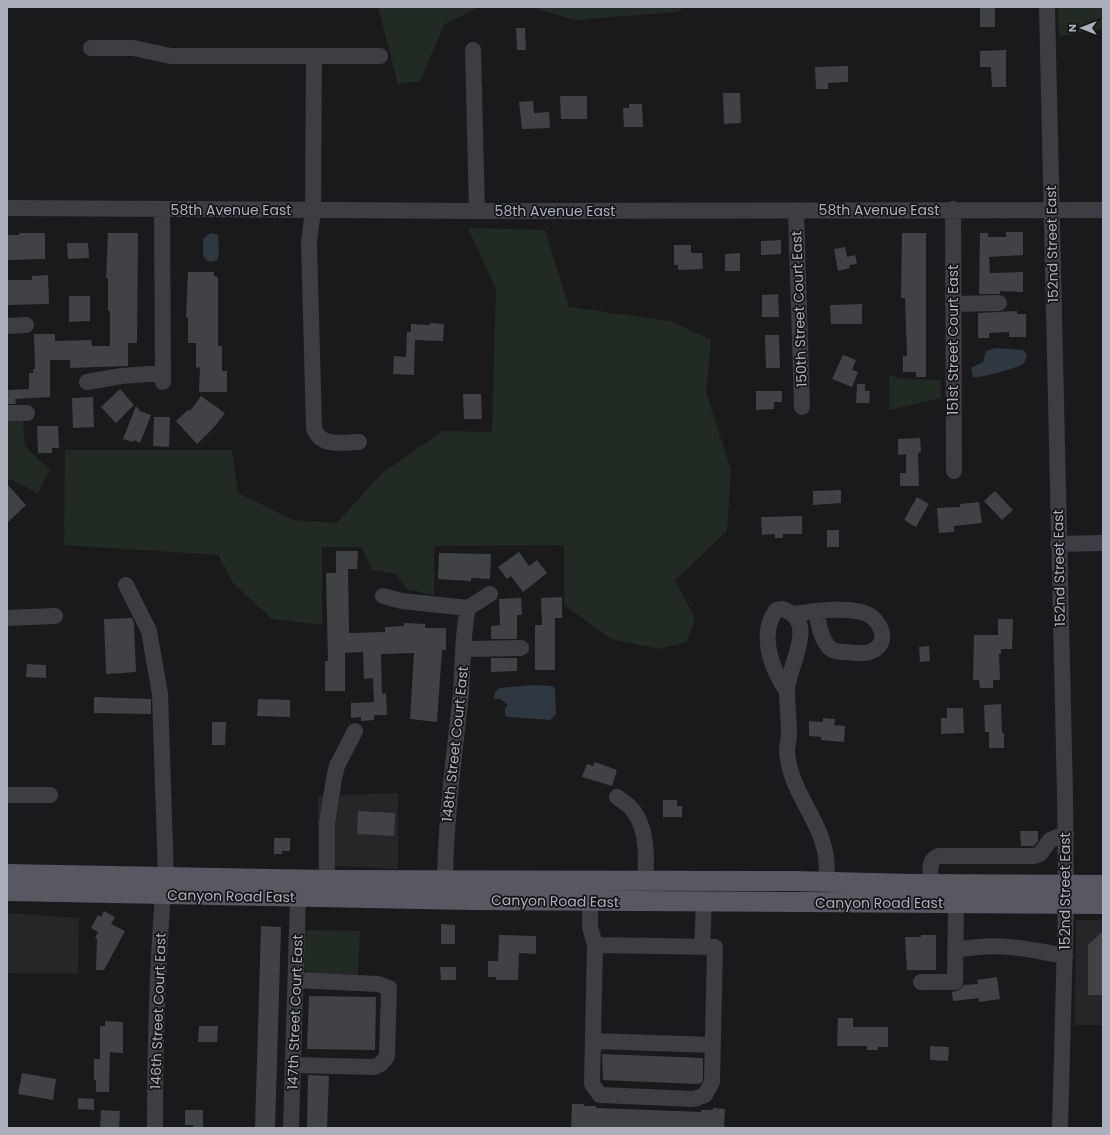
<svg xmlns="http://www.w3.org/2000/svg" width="1110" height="1135" viewBox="0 0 1110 1135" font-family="Poppins,sans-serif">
<rect width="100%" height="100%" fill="#1a1a1c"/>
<!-- built -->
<path fill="#262629" d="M398,793V869L318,865V796Z
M7,913L79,918L78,974L7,973Z
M1076,920H1103V1025H1075Z"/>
<!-- green -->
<path fill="#212b23" d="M378,7H478L444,25L420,81L398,84Z
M530,7H685L677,12L574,20Z
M1058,7H1103V29L1059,36Z
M468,228L545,230L569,307L670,321L711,340L706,392L731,470L727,531L675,580L695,618L687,642L659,649L611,639L564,605V545L434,546V595L407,589L396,574L372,570L361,547H322V625L272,619L233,583L218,555L64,545L65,450H232L238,493L293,520L337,523L381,474L443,431L492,432L496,289Z
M889,375L901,379L941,380V398L889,410Z
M7,421H23L25,446L50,470L38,493L7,478Z
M304,930L360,931L358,975L307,973L303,967Z"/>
<!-- water -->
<path fill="#2f3741" d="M210,233L218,235L219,255L217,260L211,262L206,260L203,255V239Z
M995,348L1024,350L1027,355C1026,358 1025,362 1023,364C1017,368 980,379 973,377L971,368L983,362L986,351Z
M531,685L552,686L555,688L556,714L550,720L507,717L505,715V708L508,705L500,699H494L495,692L500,688Z"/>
<!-- building -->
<path fill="#414246" d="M980,7H995V27H980Z
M516,28H525L526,50H517Z
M1006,50V87H992L991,67H980V51Z
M848,66V82L828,83V89H816L815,67Z
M723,93H740L741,123L724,124Z
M560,96H587V119H561Z
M533,101L534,113L549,112L550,128L522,129L519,102Z
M629,104H642L643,127H624L623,108H629Z
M1006,232H1023V255L989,257L990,273L1023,272V292L1000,291V294H979L980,233H988V237H1006Z
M19,233H45V259L7,260V235H19Z
M108,233H138L137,343H128V366L70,368V360H50V397L15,399L16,404H7V390L29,389V373H33V369H35L34,334H55V341L91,340L92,346H110V311H108V278H106Z
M902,233H926V377H916V372H903V356H907L905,298H901Z
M781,240V254L761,255V241Z
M67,243H88L89,258L68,259Z
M674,245H691V253H702L703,269L678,270V265H674Z
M845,247L847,257L855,255L857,264L849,265L850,268L838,271L834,249Z
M740,253V271H725V254Z
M188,272H214V276L218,277V346H222V371H227V392H199L200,367L196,368V343H188V318H186Z
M48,275L49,304L7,305V280H32V276Z
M778,294L779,317H762V295Z
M69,296H90V321L69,322Z
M862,304V324H831L830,305Z
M1017,311V314H1026V337H1009V332L989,333V338H978V313Z
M430,323L444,324L443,341L415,340L414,375L393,374L394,356L406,357L407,332H411V324L430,325Z
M765,335H779L780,368H766Z
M843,355L856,360L852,370L858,372L852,387L832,379Z
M857,384H865V391H870L869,403H856Z
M120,389L134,405L116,423L101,407Z
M756,391H782V402H774V409L756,410Z
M463,394H481L482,419H464Z
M201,396L225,413L215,426L197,444L176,421L188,410L190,411Z
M93,397L94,427L73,428L72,398Z
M136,406L140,411L151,415L140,443L134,440L133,442L123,439Z
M154,417H170L169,447L153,446Z
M37,426H58L59,448H52V453H38Z
M920,438L921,452L918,453L919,486H900V473H906V454L898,455V439Z
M7,484L26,505L7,523Z
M841,490V503L813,505V491Z
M995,491L1013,510L1002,520L984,501Z
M917,497L929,504L916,527L904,520Z
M979,502L982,523L954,526V532L939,533L937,508L960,507V504Z
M802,516V534H783V538H775V534L762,535L761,517Z
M827,530H839V547H827Z
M336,551H358L357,569H348L349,633L385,632V627L404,626V623L425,624V628H446V650H442L437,722L410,719L414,653L381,654L382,694L386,693L387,715H374V720L361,721V717L351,718V703L374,702L373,678L364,679L363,652L345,653V691H325V661H328L326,573H336Z
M519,552L529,566L537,560L547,573L523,592L511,576L507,579L498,567Z
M439,553L491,554L490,579L471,578V581L438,579Z
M562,597V618H555V670H535V625H542L541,598Z
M521,598L522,615H517V639H491V626L500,625L499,599Z
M132,618L134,623L136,672L106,674L104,619Z
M998,619H1013L1012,649H1001V654H999L1000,680H993V688H980L979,680H973L974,635H998Z
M929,646L930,661L920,662L919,647Z
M491,658H517V671L491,672Z
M27,664L46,665V678L26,677Z
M94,697L151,699V714L94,713Z
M258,699L290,700V717L257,716Z
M1001,704L1002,733H1004V748H989V732H985L984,705Z
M947,708H963L964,733L941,734V718H947Z
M823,718L835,719L834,725L845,726L844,742L821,740V737L809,736V721L823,722Z
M212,722H226L225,745H212Z
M595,762L617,770L612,786L582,777L587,764L593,766Z
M663,800H677V806H682V817H663Z
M358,811L395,813L394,836L357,834Z
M1020,831H1038V841L1034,846H1021Z
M274,838H290V851H282V854H274Z
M104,911L115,917L111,924L125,931L104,970H96L97,939L95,938L98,932L91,928L98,915L101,917Z
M441,924L455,925V944H441Z
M261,926L281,927L275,1128H255Z
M1103,931V995H1088V945Z
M499,935L536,936V954L519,953L518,980H496V977H488V961H498Z
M921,935H936V970H907L905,937H921Z
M440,967H456V980H441Z
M997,977L1000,999L979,1002V998L953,1001L952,992L959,990L964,985L978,984L977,980Z
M309,996L376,997L375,1050L307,1049Z
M838,1018H853V1027H888V1047H878V1050H867V1046H837Z
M105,1021L123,1022V1053L110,1052L109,1092H96V1080H94V1059H100V1026H105Z
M199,1026H218L217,1042H198Z
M930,1046L949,1047L948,1061L930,1060Z
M602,1054L703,1058V1080L701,1083L696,1084L603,1080Z
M22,1073L56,1079L53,1100L18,1094Z
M308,1075L329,1076L327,1128H307Z
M78,1098L94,1099V1110L78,1109Z
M572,1104H584V1106H596V1108L651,1110L701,1112V1110H713V1108L725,1109L724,1128H571Z
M101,1110L120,1111L119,1128H100Z
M185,1110H203V1128H193V1125H185Z"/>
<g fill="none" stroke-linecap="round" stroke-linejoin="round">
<!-- minor -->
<path stroke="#3d3d43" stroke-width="16" d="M1047,7L1065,795L1066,904L1060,1128
M91,48H133L171,56H380
M473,50L477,211
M314,56L313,210L309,242L314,428C320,448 343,442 359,442
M7,208L477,211L1103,210
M162,209L163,382
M953,209L954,471
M796,211L802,407
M953,304L999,303
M7,326L26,325
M87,382L121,376L163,373
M7,413H27
M1058,544L1103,543
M126,585L149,631L160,694L166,877
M383,596L402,601L468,608
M468,608L490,594
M794,614C813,611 849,606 867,614C880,620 890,641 874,650C866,655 856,653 847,652C840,652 832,652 828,646C820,637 819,623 816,612
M7,618L55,616
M464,649L521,648
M787,691C772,671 759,635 775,612C777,608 782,609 785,610C819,622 786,670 787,692C787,706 789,720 789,735C789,740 787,745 787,750C788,789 821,819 826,857C827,865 827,874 827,882
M7,795H50
M617,797C621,800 626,803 629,806C647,823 647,858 645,880
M327,880V823L334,779L337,766L355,731
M445,880C446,818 454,756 461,694C463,665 462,636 468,608
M931,884C931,874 927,861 938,856H1033L1040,854L1050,840L1066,834
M590,902V927L595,945L715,947L712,1082L705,1095L694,1099L600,1095L592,1084L595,945
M702,947L704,903
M956,950C998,942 1023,948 1065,956
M921,982H955L956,904
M593,1041L713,1045
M293,1065L374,1067L381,1064L387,1056L389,988L378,984L296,980
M155,1128C155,1050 157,972 163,894
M291,1128L298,897"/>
<!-- major -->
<path stroke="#575861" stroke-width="20" d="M7,874L327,880L794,881L911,884L1103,885
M7,891L470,900L1103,904"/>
</g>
<g text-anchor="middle" stroke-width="3.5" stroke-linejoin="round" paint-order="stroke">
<!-- street labels -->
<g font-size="14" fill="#acb0bc" stroke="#151517">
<text x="231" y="215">58th Avenue East</text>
<text x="879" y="215">58th Avenue East</text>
<text x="555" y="216">58th Avenue East</text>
<text transform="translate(1052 244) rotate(-91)" y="5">152nd Street East</text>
<text transform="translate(799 309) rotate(-92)" y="5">150th Street Court East</text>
<text transform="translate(953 340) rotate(-90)" y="5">151st Street Court East</text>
<text transform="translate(1059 568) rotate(-91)" y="5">152nd Street East</text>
<text transform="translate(455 744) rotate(-84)" y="5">148th Street Court East</text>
<text transform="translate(1065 891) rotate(-90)" y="5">152nd Street East</text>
<text transform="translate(231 896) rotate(1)" y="5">Canyon Road East</text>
<text transform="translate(555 901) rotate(1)" y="5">Canyon Road East</text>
<text x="879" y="908">Canyon Road East</text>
<text transform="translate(158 1011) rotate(-88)" y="5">146th Street Court East</text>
<text transform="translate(295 1012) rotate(-88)" y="5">147th Street Court East</text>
</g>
</g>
<!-- border -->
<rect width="1110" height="1135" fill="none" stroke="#acb0bc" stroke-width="16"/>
<!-- north arrow -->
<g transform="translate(1082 28) rotate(270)" stroke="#151517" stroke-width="3" paint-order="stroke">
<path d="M0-3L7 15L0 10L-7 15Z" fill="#acb0bc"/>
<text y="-6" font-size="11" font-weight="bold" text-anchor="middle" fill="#acb0bc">N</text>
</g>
</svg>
